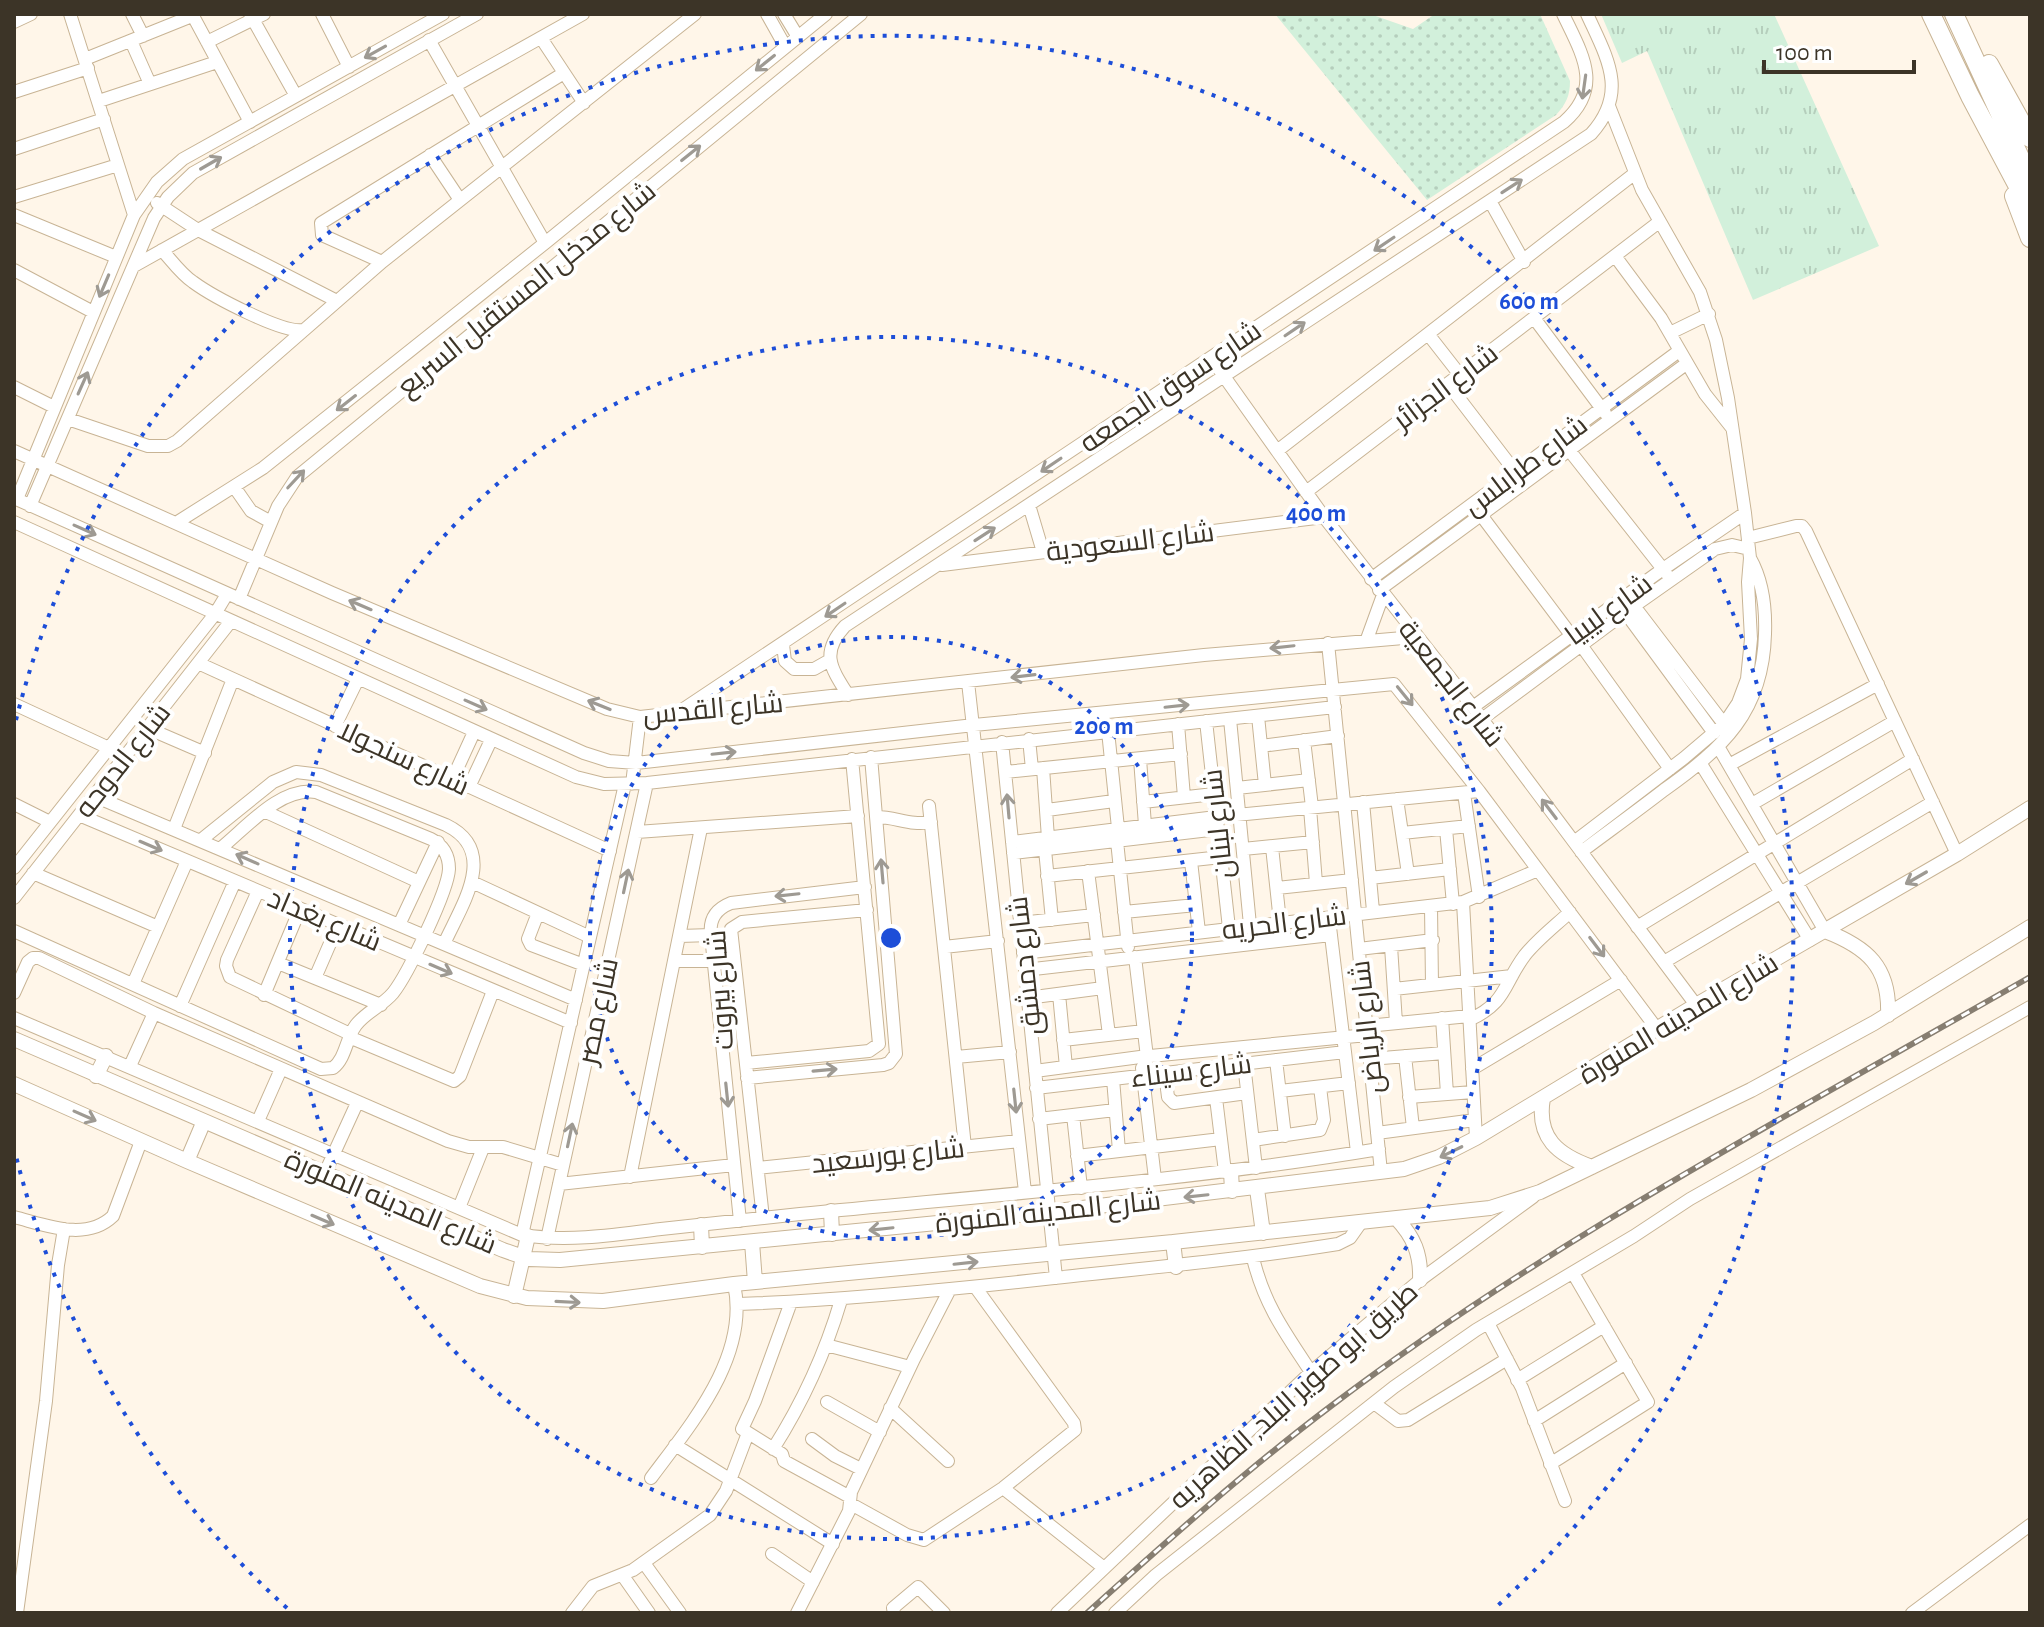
<svg xmlns="http://www.w3.org/2000/svg" width="2044" height="1627" viewBox="0 0 2044 1627" font-family="'Alegreya Sans',Cairo,sans-serif">
<defs>
<pattern id="grass-dots" width="8" height="8" patternUnits="userSpaceOnUse" patternTransform="scale(2)"><rect width="8" height="8" fill="#d2f0db"/><path d="M2 2h.1M6 6h.1" fill="none" stroke="#b5cebc" stroke-width="1.8" stroke-linecap="round"/></pattern>
<pattern id="park-tufts" width="24" height="20" patternUnits="userSpaceOnUse" patternTransform="scale(2)"><rect width="24" height="20" fill="#d2f0db"/><path d="M3 7l-1-3M5 7V3M7 7l1-3M15 17l-1-3M17 17v-4M19 17l1-3" fill="none" stroke="#b5cebc"/></pattern>
</defs>
<rect width="100%" height="100%" fill="#fff6e9"/>
<!-- grass -->
<path fill="url(#grass-dots)" d="M1275,14H1370L1413,29L1435,14H1540L1570,81C1570,96 1566,104 1556,115L1427,200Z"/>
<!-- park -->
<path fill="url(#park-tufts)" d="M1601,14H1774L1879,246L1753,300L1647,51L1622,63Z"/>
<g fill="none" stroke-linecap="round" stroke-linejoin="round">
<!-- minor casing -->
<g stroke="#c8b495" stroke-width="14">
<path id="minor" d="M70,14L134,215
M132,14L143,36
M192,14L250,122
M250,14L296,96
M322,14L349,67
M767,14L785,46
M784,14L798,37
M14,22L31,14
M541,38L584,103
M429,40L545,243
M131,41L150,84
M207,42L264,14
M85,59L192,16
M14,92L88,68
M99,101L217,62
M14,149L104,119
M430,155L460,200
M14,197L118,165
M1490,201L1524,262
M157,203L198,230L337,301
M14,215L116,257
M162,250C172,261 181,274 193,282C212,296 283,334 304,330
M1615,256L1661,318L1705,394L1732,428
M382,262L322,235L321,223L564,73
M134,266L583,14
M14,270L93,312
M1534,318L1605,413
M1670,333L1709,314
M1428,334L1460,375
M1211,358L1324,517L1473,707L1696,1005
M1448,384L1520,478
M14,387L54,407
M68,419L148,446H168L177,441L382,262L695,14
M1569,450L1666,573
M14,451L332,593L607,709L640,717L1204,655L1415,637
M1277,451L1634,174
M235,488L251,511L271,522
M1306,492L1659,222
M14,498L584,753L609,761L636,763L974,725L1394,684L1479,791L1657,1029
M17,499L134,215L157,182L183,159L443,14
M1029,505L1043,552
M30,506L154,218L168,197L193,173L477,14
M1481,515L1571,635
M14,522L576,777L604,784L647,783L1335,707
M176,523L263,468L545,243L826,14
M1748,538L1796,526H1802L1806,531L1957,854
M942,565L1324,517
M1371,579L1679,351
M1379,590L1686,364
M239,599L278,506L297,477L861,14
M1634,606L1724,724
M1625,612L1714,733
M1367,639L1383,595
M1328,643L1381,1172
M783,645L785,661L794,669H814L830,660
M1581,645L1670,769
M198,663L610,851
M968,682L1025,1192
M848,695C831,668 820,653 845,626L1591,134C1629,92 1607,58 1587,14
M14,704L109,748
M1473,707L1663,569L1745,513
M679,712L1564,122C1604,87 1582,54 1563,14
M1258,716L1265,785
M1230,719L1250,925
M1482,719L1634,606L1715,549L1732,545L1749,549
M1206,721L1229,928
M1178,724L1184,797
M335,726L358,679
M147,728L205,753
M1108,731L1118,828
M1029,739L1032,769
M1304,740L1312,807
M1002,742L1056,1278
M1261,746L1338,736
M1719,748L1825,931
M1140,759L1145,825
M1701,764L1810,940
M1729,765L1878,684
M1043,768L1048,838
M1005,772L1181,754
M452,780L474,732
M632,784L640,717
M469,787L491,740
M1237,788L1309,780
M1464,793L1479,897
M94,796L576,1000
M1397,799L1408,874
M1143,802L1214,794
M1363,802L1373,911
M14,804L50,822
M1752,804L1895,721
M929,806L965,1147
M1310,808L1316,883
M1047,810L1114,801
M266,812L419,882
M79,815L571,1023
M877,817C896,817 911,826 931,822
M174,829L233,679
M1446,829L1453,904
M637,832L858,816
M1402,833L1469,826
M201,840L273,782L296,772L321,775L446,825C500,851 461,906 444,944
M1117,841L1128,947
M1012,842L1216,817L1479,791
M1574,842L1684,758L1724,724L1738,703L1747,679L1751,639L1748,582L1750,558L1745,513L1728,398L1716,340L1700,292L1642,190L1609,106
M1272,847L1280,922
M1243,849L1313,842
M1045,850L1052,920
M1581,852C1609,831 1637,811 1664,790C1723,748 1763,712 1765,634C1766,607 1763,581 1750,558
M1013,853L1218,829
M1191,861L1199,932
M14,868L215,614L227,594
M1088,871L1109,1035
M33,873L158,927
M1047,876L1221,857
M1370,878L1450,869
M472,882L590,937
M1277,888L1352,880
M258,891L227,960L226,966L230,977L350,1034
M14,898L231,621
M1463,902L1476,1138
M1431,907L1432,985
M1124,912L1196,905
M538,913L528,939L531,945L584,965
M1020,923L1094,915
M399,925L438,842
M1330,927L1357,1152
M1637,927L1913,759
M14,931L321,1069L333,1068C346,1058 346,1038 356,1025C366,1012 382,1006 393,993C408,974 448,891 449,869C449,855 443,845 431,839L316,792C280,787 247,827 221,848
M680,936L711,935
M1391,946L1396,1023
M944,947L998,941
M1359,949L1433,940
M1023,953L1463,902L1538,870
M1135,957L1147,1057
M674,961H713
M1664,962L1933,802
M278,963L381,1005
M1025,970L1331,935
M315,978L338,925
M133,984L187,861
M1394,989L1512,976
M14,993L28,962L33,958H39L154,1013L448,1141L469,1147H503L563,1165
M1059,994L1066,1067
M264,995L300,909
M1027,998L1103,988
M180,1006L235,881
M14,1018L522,1235C569,1242 614,1235 661,1229C707,1224 753,1219 800,1214C993,1195 1187,1181 1379,1149
M1442,1018L1447,1094
M1469,1020C1507,1003 1503,984 1525,955C1538,939 1555,926 1570,912
M1367,1026L1469,1016
M349,1037L454,1081L460,1076L493,991
M1063,1040L1144,1031
M1405,1056L1413,1128
M956,1057L1010,1052
M1370,1059L1444,1053
M1276,1060L1285,1136
M746,1063L869,1051L879,1044L852,759
M1244,1064L1256,1168
M130,1066L154,1013
M1142,1068L1155,1179
M1472,1069L1621,980
M1035,1071L1140,1057L1367,1035
M1165,1073L1168,1097L1174,1103L1247,1093
M747,1078L883,1065L889,1063L896,1054L871,757
M1113,1079L1119,1151
M1036,1088L1345,1052
M1280,1091L1349,1083
M1409,1097L1473,1092
M1216,1098L1225,1172
M1073,1115L1081,1188
M1039,1119L1115,1110
M258,1121L281,1069
M1377,1133L1475,1120
M1253,1140L1320,1130L1324,1120L1320,1087
M1077,1156L1221,1139
M758,1168L1019,1141
M325,1173L357,1103
M630,1177L701,828
M559,1184L734,1165
M459,1208L483,1148
M14,1217C46,1225 86,1242 113,1216L141,1141
M763,1218L731,929L742,922L867,910
M740,1221L711,935C709,919 716,909 731,903L865,887
M522,1235L625,784
M547,1239L647,783
M1253,1258C1264,1304 1285,1333 1311,1372
M791,1302L755,1401L742,1429L782,1454L784,1461L850,1497
M738,1304C846,1300 947,1290 1054,1278C1149,1268 1244,1259 1338,1244L1350,1238L1362,1221
M1488,1323L1522,1388L1565,1501
M826,1345L910,1367
M1517,1380L1604,1326
M827,1402L880,1432
M1374,1403L1398,1421L1408,1420L1507,1359
M890,1408L948,1461
M1534,1421L1626,1363
M812,1439L835,1456L861,1469
M675,1445L833,1544
M773,1449C803,1402 825,1354 841,1300
M1550,1464L1648,1402L1573,1273
M651,1478C691,1424 750,1356 734,1284
M1003,1488L1104,1568
M851,1504L907,1535L924,1540L1003,1488L1075,1430L1074,1423L976,1288
M772,1554L813,1582
M644,1563L680,1613
M623,1576L649,1613
M17,1613L46,1401L58,1265L64,1229
M572,1613L593,1586L633,1570L710,1515L726,1491L748,1433
M797,1613L849,1511L851,1492L914,1359L949,1291
M894,1613L893,1608L918,1587L944,1613
M1057,1613L1311,1372L1420,1280L1533,1197
M1115,1613L1156,1575L1394,1387L1476,1330L1634,1236L1690,1199L2030,1007
M1912,1613L2030,1525"/>
</g>
<!-- major casing -->
<g stroke="#c8b495" stroke-width="16">
<path id="major" d="M1825,931C1867,947 1890,967 1888,1015
M14,1039L503,1250L529,1259L560,1260L1049,1212L1404,1169L1439,1157L1476,1138L1696,1005L1957,854L2030,808
M96,1076L106,1056
M14,1084L187,1161L480,1286L527,1298L603,1301L734,1284L1173,1242L1490,1208L1540,1192L1751,1090L1874,1023L2030,927
M1543,1098C1536,1138 1558,1155 1592,1167
M187,1161L204,1121
M1231,1171L1232,1191
M1257,1189L1263,1233
M831,1211L832,1234
M1396,1218C1414,1237 1421,1254 1420,1280
M701,1225L702,1247
M752,1242L755,1282
M1173,1242L1176,1267
M514,1296L528,1236"/>
</g>
<!-- highway casing -->
<g stroke="#c8b495" stroke-width="20">
<path id="highway" d="M1931,14L1970,96L2030,209
M1954,14L2030,179
M1989,64L2030,138
M2014,196L2030,238"/>
</g>
<!-- minor -->
<use href="#minor" stroke="#fff" stroke-width="12"/>
<!-- major -->
<use href="#major" stroke="#fff" stroke-width="14"/>
<!-- highway -->
<use href="#highway" stroke="#fff" stroke-width="18"/>
<!-- rail casing -->
<g stroke="#877e71" stroke-width="6">
<path id="rail" d="M1087,1613C1166,1542 1246,1470 1331,1406C1549,1241 1793,1113 2030,977"/>
</g>
<!-- rail -->
<use href="#rail" stroke="#fff" stroke-width="3" stroke-dasharray="9" stroke-linecap="butt"/>
</g>
<!-- one-way arrows -->
<defs><path id="oneway-shaft" d="M-6 0H5M1.5-3L5.5 0L1.5 3" fill="none" stroke-width="1.6" stroke-linecap="round" stroke-linejoin="round" transform="scale(2)"/></defs>
<g stroke="#9e9a93">
<use href="#oneway-shaft" transform="translate(375 52) rotate(151)"/>
<use href="#oneway-shaft" transform="translate(765 63) rotate(141)"/>
<use href="#oneway-shaft" transform="translate(1584 87) rotate(98)"/>
<use href="#oneway-shaft" transform="translate(691 153) rotate(-39)"/>
<use href="#oneway-shaft" transform="translate(211 163) rotate(-30)"/>
<use href="#oneway-shaft" transform="translate(1512 186) rotate(-33)"/>
<use href="#oneway-shaft" transform="translate(1384 244) rotate(146)"/>
<use href="#oneway-shaft" transform="translate(104 286) rotate(113)"/>
<use href="#oneway-shaft" transform="translate(1295 329) rotate(-34)"/>
<use href="#oneway-shaft" transform="translate(83 383) rotate(-66)"/>
<use href="#oneway-shaft" transform="translate(346 403) rotate(142)"/>
<use href="#oneway-shaft" transform="translate(1051 465) rotate(146)"/>
<use href="#oneway-shaft" transform="translate(296 479) rotate(-47)"/>
<use href="#oneway-shaft" transform="translate(85 530) rotate(24)"/>
<use href="#oneway-shaft" transform="translate(985 534) rotate(-33)"/>
<use href="#oneway-shaft" transform="translate(360 605) rotate(-157)"/>
<use href="#oneway-shaft" transform="translate(835 610) rotate(146)"/>
<use href="#oneway-shaft" transform="translate(1282 647) rotate(174)"/>
<use href="#oneway-shaft" transform="translate(1023 676) rotate(173)"/>
<use href="#oneway-shaft" transform="translate(1405 696) rotate(51)"/>
<use href="#oneway-shaft" transform="translate(476 705) rotate(24)"/>
<use href="#oneway-shaft" transform="translate(599 705) rotate(-158)"/>
<use href="#oneway-shaft" transform="translate(1177 706) rotate(-6)"/>
<use href="#oneway-shaft" transform="translate(724 753) rotate(-6)"/>
<use href="#oneway-shaft" transform="translate(1008 806) rotate(-95)"/>
<use href="#oneway-shaft" transform="translate(1549 809) rotate(-127)"/>
<use href="#oneway-shaft" transform="translate(151 846) rotate(23)"/>
<use href="#oneway-shaft" transform="translate(247 859) rotate(-156)"/>
<use href="#oneway-shaft" transform="translate(882 871) rotate(-95)"/>
<use href="#oneway-shaft" transform="translate(1916 878) rotate(150)"/>
<use href="#oneway-shaft" transform="translate(626 881) rotate(-78)"/>
<use href="#oneway-shaft" transform="translate(787 895) rotate(174)"/>
<use href="#oneway-shaft" transform="translate(1597 947) rotate(53)"/>
<use href="#oneway-shaft" transform="translate(441 969) rotate(23)"/>
<use href="#oneway-shaft" transform="translate(825 1070) rotate(-5)"/>
<use href="#oneway-shaft" transform="translate(727 1095) rotate(84)"/>
<use href="#oneway-shaft" transform="translate(1015 1101) rotate(84)"/>
<use href="#oneway-shaft" transform="translate(85 1116) rotate(24)"/>
<use href="#oneway-shaft" transform="translate(570 1135) rotate(-78)"/>
<use href="#oneway-shaft" transform="translate(1451 1152) rotate(154)"/>
<use href="#oneway-shaft" transform="translate(1196 1196) rotate(174)"/>
<use href="#oneway-shaft" transform="translate(323 1220) rotate(23)"/>
<use href="#oneway-shaft" transform="translate(881 1229) rotate(174)"/>
<use href="#oneway-shaft" transform="translate(966 1263) rotate(-6)"/>
<use href="#oneway-shaft" transform="translate(568 1302) rotate(3)"/>
</g>
<!-- distance rings -->
<g fill="none" stroke="#1d4ed8" stroke-width="4" stroke-dasharray="4 8">
<circle cx="891" cy="938" r="301"/>
<circle cx="891" cy="938" r="601"/>
<path d="M287 1608A902 902 0 0 1 16 1156M16 720A902 902 0 1 1 1495 1608"/>
</g>
<g text-anchor="middle" stroke-width="8" stroke-linejoin="round" paint-order="stroke">
<!-- street labels -->
<g font-size="28" fill="#3c3427" stroke="#fff">
<text transform="translate(526 288) rotate(-39)" y="10">شارع مدخل المستقبل السريع</text>
<text transform="translate(1170 386) rotate(-34)" y="10">شارع سوق الجمعه</text>
<text transform="translate(1445 386) rotate(-37)" y="10">شارع الجزائر</text>
<text transform="translate(1525 465) rotate(-37)" y="10">شارع طرابلس</text>
<text transform="translate(1130 541) rotate(-7)" y="10">شارع السعودية</text>
<text transform="translate(1608 609) rotate(-36)" y="10">شارع ليبيا</text>
<text transform="translate(1452 683) rotate(52)" y="10">شارع الجمعية</text>
<text transform="translate(713 708) rotate(-5)" y="10">شارع القدس</text>
<text transform="translate(404 757) rotate(25)" y="10">شارع سنجولا</text>
<text transform="translate(122 760) rotate(-52)" y="10">شارع الدوحه</text>
<text transform="translate(1217 824) rotate(-96)" y="10">شارع لبنان</text>
<text transform="translate(325 919) rotate(23)" y="10">شارع بغداد</text>
<text transform="translate(1284 922) rotate(-7)" y="10">شارع الحريه</text>
<text transform="translate(1024 966) rotate(-96)" y="10">شارع دمشق</text>
<text transform="translate(719 990) rotate(-94)" y="10">شارع بيروت</text>
<text transform="translate(597 1011) rotate(-78)" y="10">شارع مصر</text>
<text transform="translate(1678 1018) rotate(-31)" y="10">شارع المدينه المنورة</text>
<text transform="translate(1366 1027) rotate(-96)" y="10">شارع الرياض</text>
<text transform="translate(1191 1070) rotate(-7)" y="10">شارع سيناء</text>
<text transform="translate(888 1155) rotate(-6)" y="10">شارع بورسعيد</text>
<text transform="translate(391 1201) rotate(23)" y="10">شارع المدينه المنورة</text>
<text transform="translate(1048 1211) rotate(-6)" y="10">شارع المدينه المنورة</text>
<text transform="translate(1293 1395) rotate(-42)" y="10">طريق ابو صوير البلد, الظاهريه</text>
</g>
</g>
<circle cx="891" cy="938" r="12" fill="#1d4ed8" stroke="#fff" stroke-width="4"/>
<g font-size="24" text-anchor="middle" font-weight="bold" fill="#1d4ed8" stroke="#fff" stroke-width="8" stroke-linejoin="round" paint-order="stroke">
<text x="1529" y="309">600 m</text>
<text x="1316" y="521">400 m</text>
<text x="1104" y="734">200 m</text>
</g>
<!-- border -->
<rect width="2044" height="1627" fill="none" stroke="#3c3427" stroke-width="32"/>
<!-- scale -->
<path d="M1764 60v12h150v-12" fill="none" stroke="#3c3427" stroke-width="4"/>
<text x="1776" y="60" font-size="24" fill="#3c3427" stroke="#ffffff" stroke-width="6" paint-order="stroke">100 m</text>
</svg>
